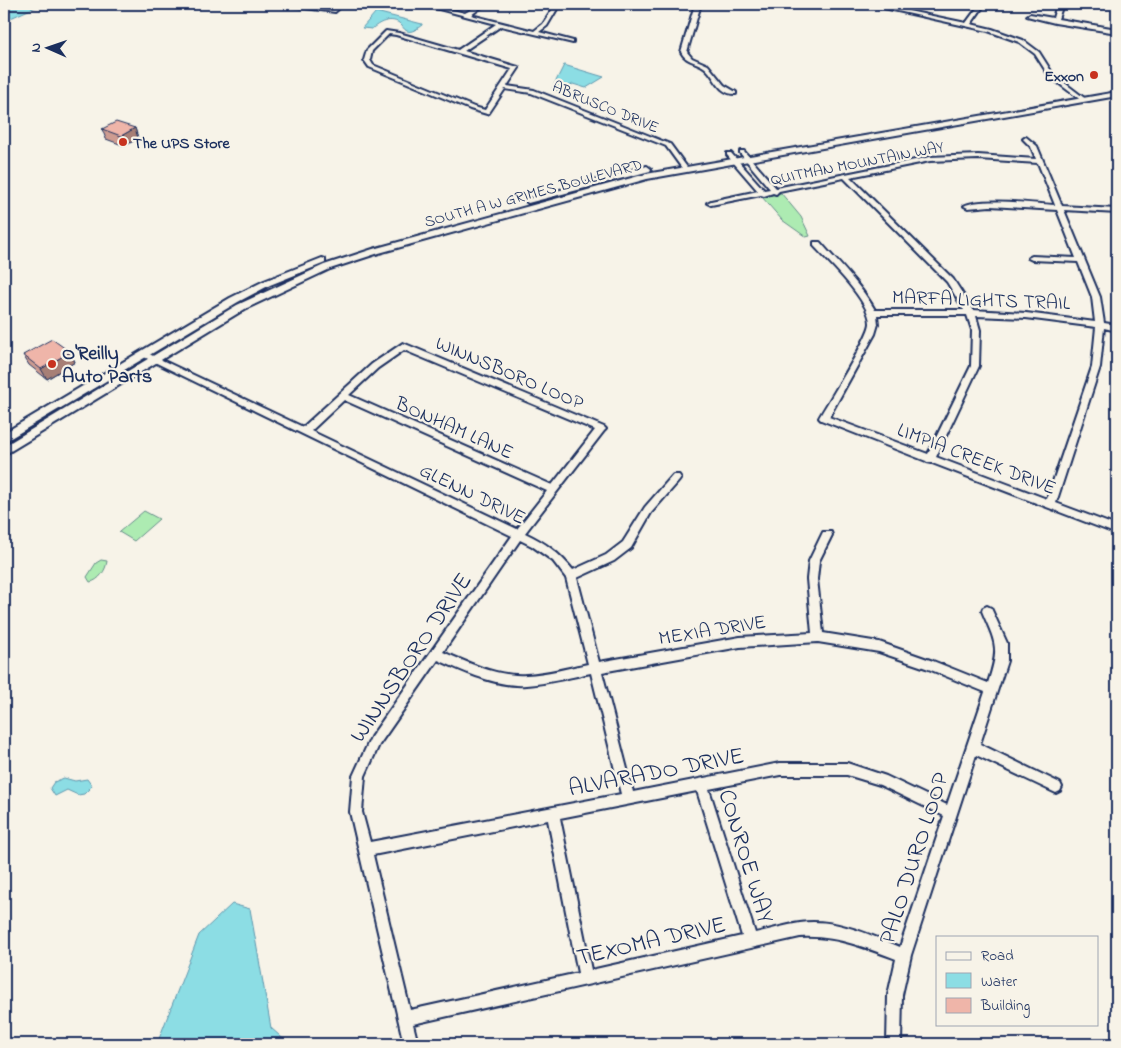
<svg xmlns="http://www.w3.org/2000/svg" width="1121" height="1048" viewBox="0 0 1121 1048" font-family="'Indie Flower',sans-serif">
<rect width="100%" height="100%" fill="#f7f3e8"/>
<filter id="ink" filterUnits="userSpaceOnUse"><feTurbulence type="fractalNoise" baseFrequency=".02" numOctaves="2"/><feDisplacementMap in="SourceGraphic" scale="10" xChannelSelector="R" yChannelSelector="G"/><feConvolveMatrix kernelMatrix="1 2 1 2 8 2 1 2 1" color-interpolation-filters="sRGB"/></filter>
<g filter="url(#ink)">
<!-- green -->
<path fill="#adebb2" stroke="#648d88" d="M781,193L801,217L810,236L806,237L782,220L762,197Z
M144,511L159,519L134,541L119,532Z
M101,560L107,561C106,570 99,581 90,582L87,577L96,563Z"/>
<!-- water -->
<path fill="#8cdde4" stroke="#5f97ae" d="M8,4H42L4,21V6Z
M376,12L422,24V25C418,28 412,33 407,31C404,30 402,25 399,23C390,17 378,23 372,29L362,28Z
M564,65L604,77L586,88L573,84L560,91L552,89Z
M64,778L75,781L87,779L92,786L84,794L78,795L67,790L55,796L50,788L54,782Z
M232,904L250,909L271,1028L289,1044H157L199,935Z"/>
<g fill="none" stroke-linecap="round" stroke-linejoin="round">
<!-- minor casing -->
<g stroke="#1b2f5e" stroke-width="4">
<path id="minor" d="M276,4H292L334,8L338,4H344L335,12Z
M420,4H428L465,13L481,4H486L471,15L534,31L543,24L556,4H560L547,26L539,32L573,41V43L501,26L464,51L518,67L519,68L507,86L534,90L670,144L689,170L684,171L666,146L531,93L505,89L489,113L487,114L470,109L369,67L364,60L367,50L386,31L399,33L458,50L496,24ZM389,34L396,35L512,69L485,110L474,107L373,65L370,60L372,51Z
M695,4H701L687,52L692,58L708,65L724,85L736,92V94C718,95 716,76 704,67C695,61 686,62 681,52Z
M866,4H875L966,23L980,4H985L971,24L992,29L1023,40L1039,52L1053,74L1087,100L1082,101L1049,76L1035,54L1019,42L988,31Z
M1057,4H1063L1058,19L1117,29V33L1055,23L1027,16L1030,14L1053,18Z
M1026,137L1037,146L1062,206L1117,209V213L1064,210L1100,297L1104,323L1117,325V331L1104,328L1100,367L1056,503L1117,526V534L932,463L927,462L926,461L821,420L819,418C828,402 870,336 870,323C870,301 829,262 814,246V242H820C839,264 861,285 875,310H964L947,282L844,178L779,191L776,194L773,193L764,196L761,195L711,205L707,203L711,201L758,191L727,155V153H731L764,190L770,189L740,153V151H744L776,188L930,157L978,155L1036,159L1031,147L1023,139ZM978,159L1038,163L1055,205C1036,204 978,197 964,206L968,208L990,206L1057,210L1076,258L1032,256L1028,258L1032,260L1078,262L1092,297L1095,322L1026,313L973,310L953,279L850,177L930,161ZM877,315H967L972,330L971,366L928,454L829,417L875,334L878,324ZM976,316L1026,318L1096,327L1092,367L1047,499L936,457L979,366L980,330Z
M403,343L604,427L606,429L604,431L525,533C546,543 559,553 573,570L606,555L623,542L645,507L673,475H679L681,478L679,481L651,513L631,548L614,561L577,578L599,662L740,637L812,633L807,579L809,561L823,532H831L832,535L819,561L817,579L823,633L879,642L933,661L988,683C1000,647 996,644 982,611L983,608L987,606L991,608L1007,643V661L980,744L1060,783L1062,787L1060,791L1056,793L976,755L911,955L902,995L901,1044H887L888,995L896,959C864,947 835,935 800,937L413,1024L418,1044H404L350,812L353,776L371,737L512,536L140,355L141,353H147L303,427L372,364ZM404,350L595,430L552,485L349,395L378,368ZM344,400L547,491L517,529L311,431ZM520,540L532,546L553,561L566,578L588,664C568,668 547,674 526,675C497,677 469,663 443,652ZM818,642L879,652L926,668L985,692L947,805L886,776L847,763H780L633,792L602,672L740,647ZM438,660C465,672 496,687 526,685C547,684 570,677 591,673L621,794L370,842L362,812L365,776L379,745ZM780,775H847L880,785L944,816L900,947C868,934 834,918 800,923C785,925 770,930 755,933L709,789ZM697,791L742,936L591,970L560,818ZM548,820L578,973L410,1010L373,855Z"/>
</g>
<!-- major casing -->
<g stroke="#1b2f5e" stroke-width="4">
<path id="major" d="M1117,92V96L647,179L379,253L330,269L245,309L4,455V446L237,305L324,265L373,249L646,174Z
M647,166L651,169L650,171L528,203L524,200Z
M322,258L325,259V263L270,285L238,302L4,442V433L230,298L264,281Z"/>
</g>
<!-- minor -->
<use href="#minor" fill="#f7f3e8" fill-rule="evenodd"/>
<!-- major -->
<use href="#major" fill="#f7f3e8" fill-rule="evenodd"/>
</g>
<!-- wall -->
<path fill="#ce9c91" stroke="#1b2f5e" d="M135,128L138,138L125,146L106,139L102,129Z
M70,352L75,362L47,379L29,365L23,355Z"/>
<!-- shaded-wall -->
<path fill="#a77f76" stroke="#1b2f5e" d="M135,128L138,138L125,146L121,136Z
M70,352L75,362L47,379L41,369Z"/>
<!-- building -->
<path fill="#efb5a9" stroke="#1b2f5e" d="M116,122L135,128L121,136L102,129Z
M52,339L70,352L41,369L23,355Z"/>
</g>
<!-- markers -->
<g fill="#c8321e" stroke="#f7f3e8" stroke-width="2">
<circle cx="1094" cy="75" r="5"/>
<circle cx="123" cy="142" r="5"/>
<circle cx="52" cy="364" r="5"/>
</g>
<g text-anchor="middle" stroke-width="4.5" stroke-linejoin="round" paint-order="stroke">
<!-- far-poi labels -->
<g font-size="16" font-weight="bold" fill="#1b2f5e" stroke="#f7f3e8" text-anchor="end">
<text x="1084" y="81">Exxon</text>
<text x="133" y="148" text-anchor="start">The UPS Store</text>
</g>
<!-- far-street labels -->
<g font-size="16" fill="#1b2f5e" stroke="#f7f3e8">
<text transform="translate(606 106) rotate(22)" y="6">ABRUSCO DRIVE</text>
<text transform="translate(857 162) rotate(-11)" y="6">QUITMAN MOUNTAIN WAY</text>
<text transform="translate(533 192) rotate(-15)" y="6">SOUTH A W GRIMES BOULEVARD</text>
</g>
<!-- street labels -->
<g font-size="20" fill="#1b2f5e" stroke="#f7f3e8">
<text transform="translate(981 299) rotate(2)" y="7">MARFA LIGHTS TRAIL</text>
<text transform="translate(510 372) rotate(23)" y="7">WINNSBORO LOOP</text>
<text transform="translate(455 427) rotate(24)" y="7">BONHAM LANE</text>
<text transform="translate(977 458) rotate(21)" y="7">LIMPIA CREEK DRIVE</text>
<text transform="translate(473 493) rotate(26)" y="7">GLENN DRIVE</text>
<text transform="translate(712 629) rotate(-9)" y="7">MEXIA DRIVE</text>
</g>
<!-- poi labels -->
<g font-size="20" font-weight="bold" fill="#1b2f5e" stroke="#f7f3e8" text-anchor="start">
<text x="62" y="359">O'Reilly<tspan x="62" dy="23">Auto Parts</tspan></text>
</g>
<!-- near-street labels -->
<g font-size="24" fill="#1b2f5e" stroke="#f7f3e8">
<text transform="translate(410 657) rotate(-56)" y="8">WINNSBORO DRIVE</text>
<text transform="translate(656 771) rotate(-11)" y="8">ALVARADO DRIVE</text>
<text transform="translate(747 856) rotate(73)" y="8">CONROE WAY</text>
<text transform="translate(913 858) rotate(-72)" y="8">PALO DURO LOOP</text>
<text transform="translate(651 940) rotate(-13)" y="8">TEXOMA DRIVE</text>
</g>
</g>
<!-- margin -->
<rect width="1121" height="1048" fill="none" stroke="#f7f3e8" stroke-width="20"/>
<rect x="10" y="10" width="1101" height="1028" fill="none" stroke="#1b2f5e" stroke-width="2" filter="url(#ink)"/>
<!-- legend -->
<rect x="936" y="936" width="162" height="90" fill="#f7f3e8" stroke="#9fa5b1"/>
<rect x="946" y="952" width="25" height="8" fill="#f7f3e8" stroke="#9fa5b1"/>
<text x="981" y="960" font-size="15" fill="#1b2f5e">Road</text>
<rect x="946" y="973" width="25" height="15" fill="#8cdde4" stroke="#9fa5b1"/>
<text x="981" y="986" font-size="15" fill="#1b2f5e">Water</text>
<rect x="946" y="998" width="25" height="15" fill="#efb5a9" stroke="#9fa5b1"/>
<text x="981" y="1010" font-size="15" fill="#1b2f5e">Building</text>
<!-- north arrow -->
<g transform="translate(48 48) rotate(272)" stroke="#f7f3e8" stroke-width="4" paint-order="stroke">
<path d="M0-4L9 19L0 12L-9 19Z" fill="#1b2f5e"/>
<text y="-8" font-size="14" font-weight="bold" text-anchor="middle" fill="#1b2f5e">N</text>
</g>
</svg>
